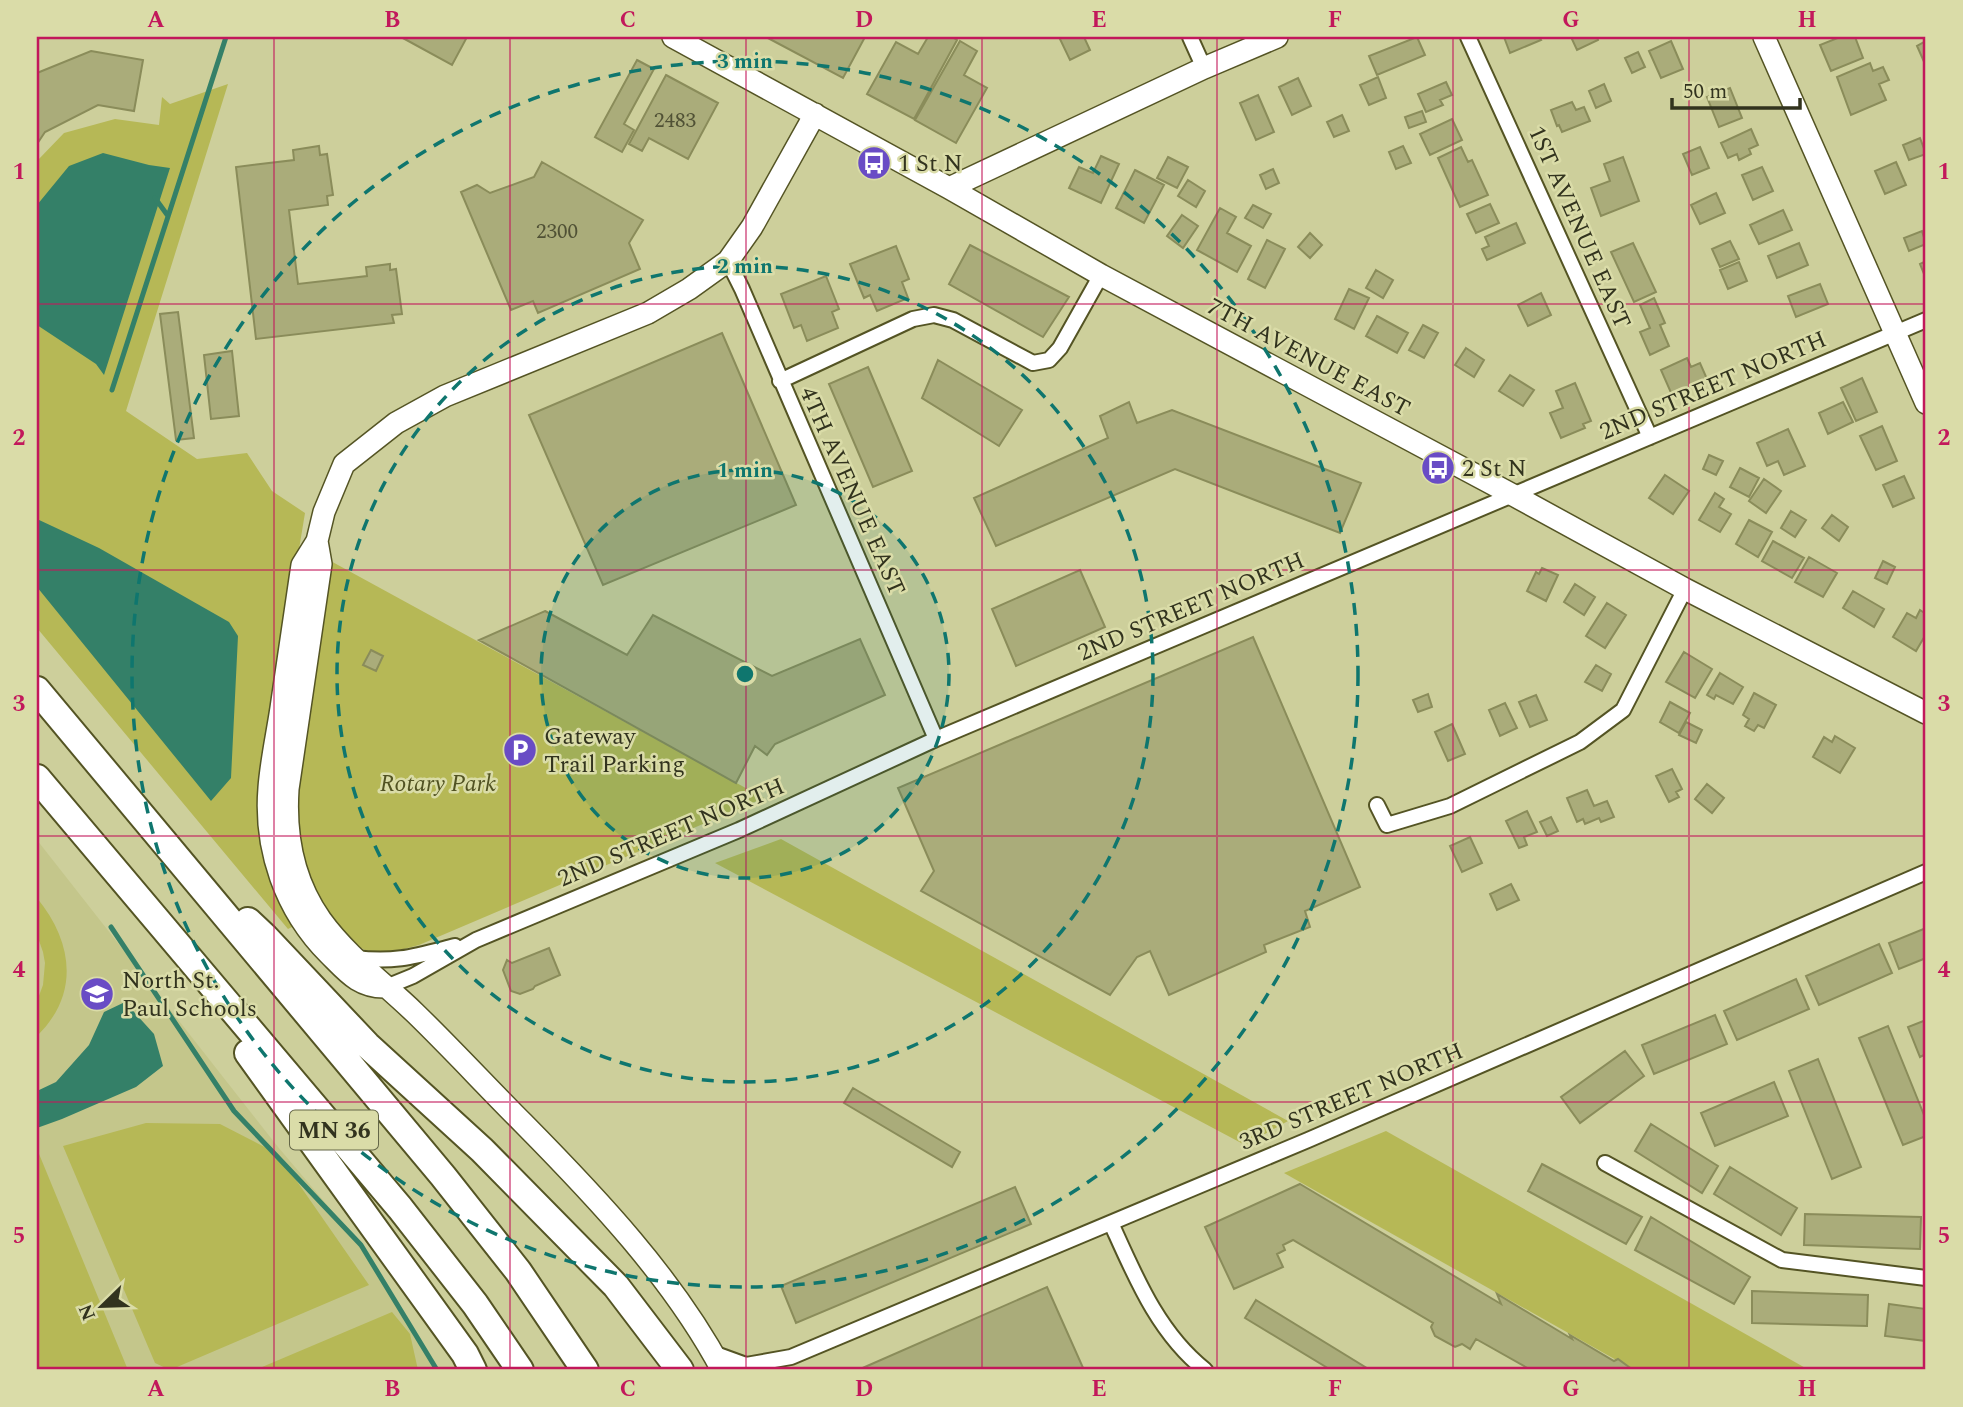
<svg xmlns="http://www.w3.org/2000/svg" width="1963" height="1407" viewBox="0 0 1963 1407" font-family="Spectral,serif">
<rect width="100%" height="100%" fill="#cdcf9b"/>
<!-- built -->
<path fill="#c4c68b" d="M37,840L278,1147L361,1245L437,1370H37Z"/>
<!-- green -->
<path fill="#b6b856" d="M228,84L126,411L197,459L247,453L272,491L305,513L282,652L296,925L288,929L37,628V161L64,133L115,119L159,125L162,97L170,104Z
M327,559L764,798L419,945L385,954L365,950L350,942L323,908L299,853L295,796Z
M781,839L1288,1121L1245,1145L715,863Z
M37,898C73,942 80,994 37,1036V1001L43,985L45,963L43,952L37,935Z
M146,1123L220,1124L278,1154L369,1285L170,1370L155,1363L63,1146Z
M1386,1131L1809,1370H1634L1284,1173Z
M37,1149L128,1370H37Z
M392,1312L410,1334L418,1370H255Z"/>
<!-- water -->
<path fill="#348068" d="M103,153L149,165L170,168L104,375L96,364L37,325V205L69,166Z
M37,519L99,548L229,622L238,636L231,778L211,801L37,587Z
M125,1002L154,1034L163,1066L136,1087L62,1119L37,1128V1091L56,1082L89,1045L104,1012Z"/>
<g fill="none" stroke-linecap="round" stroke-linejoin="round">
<!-- stream -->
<path stroke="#348068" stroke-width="5" d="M155,198L168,216
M112,390L226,37
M111,927L234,1111L361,1245L437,1370"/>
</g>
<!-- building -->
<path fill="#aaac7a" stroke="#8a8c5a" stroke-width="2" d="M401,37H467L452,65Z
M766,37H865L843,78Z
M928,37H952L957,40L914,119L867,94L896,42L918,54Z
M1059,37H1084L1090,50L1070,60Z
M1417,37L1425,55L1377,75L1369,56Z
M1504,37H1539L1541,40L1510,53Z
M1571,37H1597L1598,40L1577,50Z
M1840,37H1855L1863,58L1831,71L1820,45Z
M960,41L977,51L964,75L987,88L956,143L915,120Z
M1671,41L1683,69L1661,78L1649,51Z
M1926,41V63L1925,64L1917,46Z
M91,51L143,60L134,111L98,105L45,132L37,144V73Z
M1638,52L1645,67L1632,73L1625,58Z
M637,60L654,69L624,124L634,130L622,152L595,137Z
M1870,63L1873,71L1883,67L1889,80L1879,84L1886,100L1851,115L1837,77Z
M666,75L718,103L688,159L649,138L642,151L629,144Z
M1378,77L1386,98L1369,105L1360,85Z
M1298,78L1311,106L1292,115L1279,87Z
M1446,82L1452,95L1440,100L1443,105L1426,112L1418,94Z
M1604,84L1611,101L1596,108L1589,91Z
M1730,88L1742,118L1719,127L1707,97Z
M1258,95L1274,132L1256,140L1240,103Z
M1572,102L1576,110L1584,107L1590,121L1562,132L1559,125L1557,126L1551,110Z
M1422,111L1426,122L1409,128L1405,117Z
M1342,115L1349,131L1334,137L1327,122Z
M1452,119L1462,140L1430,155L1420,134Z
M1751,129L1758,145L1749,149L1751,154L1739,160L1737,154L1728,158L1721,143Z
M1920,138L1926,154L1909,160L1903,145Z
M319,146L320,155L327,154L333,195L327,196L328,205L289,210L298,284L367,276L366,267L390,264V270L396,269L402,314L392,315L394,323L256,339L236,167L294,160L293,150Z
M1403,146L1411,163L1396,169L1389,152Z
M1461,147L1468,162L1472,160L1488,195L1460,207L1438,158Z
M1700,147L1709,168L1692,175L1683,154Z
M1101,156L1119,164L1101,203L1069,188L1079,167L1093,173Z
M1168,157L1188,167L1177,188L1157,178Z
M1623,157L1639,201L1601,216L1591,188L1610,181L1604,164Z
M542,162L643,220L629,243L640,269L538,313L533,301L511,310L461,192L477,185L490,193L534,177Z
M1896,162L1906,185L1885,194L1875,171Z
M1762,167L1773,191L1753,200L1742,175Z
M1273,169L1279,183L1266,189L1260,175Z
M1135,170L1164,185L1144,223L1116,208Z
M1188,180L1205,191L1196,207L1178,196Z
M1716,193L1725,213L1700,224L1691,205Z
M1490,204L1499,223L1476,233L1467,214Z
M1253,205L1271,214L1263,228L1245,218Z
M1220,208L1236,217L1227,233L1251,246L1237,272L1197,250Z
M1783,210L1792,230L1759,244L1750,225Z
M1182,215L1198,226L1183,248L1167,236Z
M1516,223L1525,243L1487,260L1482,249L1489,246L1485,237Z
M1922,231L1926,244L1909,251L1904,238Z
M1310,233L1322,245L1310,258L1298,247Z
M1267,240L1285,249L1265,288L1248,279Z
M1730,241L1739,259L1720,267L1712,249Z
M1633,243L1656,292L1634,302L1611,252Z
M1799,243L1808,265L1777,278L1768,256Z
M970,245L1069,297L1043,337L949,284Z
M896,246L909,279L902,282L908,298L877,311L870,295L864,298L850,264Z
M1926,261V279L1920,264Z
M1739,262L1747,281L1728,289L1720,270Z
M1376,270L1393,280L1383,298L1366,288Z
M826,276L839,309L832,312L838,328L807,341L801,325L794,328L781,294Z
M1820,284L1828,304L1796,317L1788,296Z
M1349,289L1369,298L1354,329L1335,319Z
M1541,293L1551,315L1528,326L1518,305Z
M1654,298L1665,323L1660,325L1669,346L1650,355L1640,332L1650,328L1640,305Z
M178,312L194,438L176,440L160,314Z
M1377,316L1408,333L1397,353L1366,336Z
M1423,325L1438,333L1424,358L1409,350Z
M722,333L796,505L603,585L529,415Z
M1466,348L1484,360L1474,377L1455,365Z
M232,351L239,416L211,419L204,355Z
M1687,358L1691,367L1700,363L1707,379L1672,395L1661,370Z
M938,360L1022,410L999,446L922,398Z
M868,367L912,471L873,487L829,384Z
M1510,375L1534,390L1523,406L1499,391Z
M1862,378L1877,412L1856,421L1841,388Z
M1575,383L1591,421L1583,424L1585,428L1561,438L1550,413L1563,408L1556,391Z
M1129,402L1137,423L1172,410L1361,483L1340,533L1175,469L996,546L974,498L1108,438L1100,416Z
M1843,402L1853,422L1828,434L1819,413Z
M1882,426L1897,461L1876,470L1860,436Z
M1788,429L1805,466L1784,475L1778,461L1767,466L1757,443Z
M1709,455L1723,461L1716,475L1703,469Z
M1740,468L1759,478L1749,497L1730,487Z
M1665,475L1689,491L1673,514L1649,498Z
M1904,476L1914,498L1893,507L1883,485Z
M1764,479L1781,491L1766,513L1749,501Z
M1715,493L1724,499L1719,507L1731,514L1720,532L1699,520Z
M1791,511L1806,520L1795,537L1781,528Z
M1832,515L1848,527L1839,541L1822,528Z
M1749,520L1772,532L1758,557L1736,544Z
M1773,541L1804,558L1792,578L1762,561Z
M1809,557L1837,573L1823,597L1795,582Z
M1883,561L1895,567L1887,584L1875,578Z
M1542,568L1558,575L1546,601L1527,591L1536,572L1539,574Z
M1080,570L1105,627L1016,666L992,609Z
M1575,584L1595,597L1584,615L1564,602Z
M1853,591L1884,609L1874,627L1843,608Z
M1607,603L1626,615L1605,648L1586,636Z
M1920,610L1926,614V634L1916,651L1893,637L1907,613L1916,618Z
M545,611L627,655L653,615L772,676L860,639L885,695L775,744L767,755L755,746L736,783L479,640Z
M1253,637L1360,887L1305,911L1310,927L1264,945L1266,952L1169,995L1150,951L1137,957L1110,995L921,891L934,871L898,788Z
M371,650L383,656L376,671L363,665Z
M1684,652L1712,669L1695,698L1666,682Z
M1596,665L1611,674L1602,691L1585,682Z
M1720,673L1743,687L1733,704L1716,695L1714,699L1707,695Z
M1754,693L1776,705L1764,728L1758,725L1754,731L1745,726L1749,719L1743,715Z
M1428,694L1432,707L1418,712L1413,700Z
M1536,695L1547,720L1530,727L1519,702Z
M1670,702L1690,713L1679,733L1660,722Z
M1505,703L1517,728L1500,736L1489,710Z
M1686,722L1702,730L1696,743L1679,735Z
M1452,724L1465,754L1448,761L1435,732Z
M1835,736L1855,748L1840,773L1813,757L1824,737L1832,742Z
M1672,769L1682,789L1676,792L1679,797L1669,802L1656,776Z
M1707,784L1724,798L1712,813L1695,799Z
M1587,790L1594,806L1607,801L1614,817L1601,822L1599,818L1585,824L1583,819L1577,822L1567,798Z
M1527,811L1537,832L1524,837L1527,845L1519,848L1506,821Z
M1551,817L1558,831L1547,836L1540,822Z
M1470,837L1482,863L1462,872L1450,846Z
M1511,884L1519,900L1497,910L1490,894Z
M1926,928V958L1899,969L1889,943Z
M1879,944L1892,973L1819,1005L1806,976Z
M549,948L560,975L535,986L533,989L520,994L511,991L503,970L507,960L512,963Z
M1796,979L1809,1009L1737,1040L1724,1011Z
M1715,1015L1727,1044L1654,1074L1642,1045Z
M1926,1020V1054L1920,1057L1908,1027Z
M1888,1026L1926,1120V1136L1903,1145L1859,1038Z
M1625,1051L1644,1076L1580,1123L1561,1097Z
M1818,1059L1861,1167L1832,1179L1789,1071Z
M1774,1082L1788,1116L1715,1146L1701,1113Z
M853,1088L960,1152L952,1167L844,1103Z
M1651,1124L1718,1166L1702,1193L1635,1151Z
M1542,1164L1642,1217L1626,1244L1528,1191Z
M1730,1167L1797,1208L1781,1235L1714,1194Z
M1300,1184L1501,1304L1497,1294L1572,1339L1570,1335L1614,1361L1618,1359L1633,1370H1531L1476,1339L1470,1349L1462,1344L1455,1347L1435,1336L1431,1327L1433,1323L1293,1240L1283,1245L1285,1250L1277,1254L1283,1267L1234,1289L1205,1227Z
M1015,1187L1031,1224L796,1323L781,1286Z
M1805,1214L1921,1217L1920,1249L1804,1245Z
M1651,1217L1750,1277L1734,1304L1635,1250Z
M1047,1287L1084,1370H858Z
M1752,1291L1868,1295L1867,1326L1752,1323Z
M1256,1300L1370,1370H1331L1245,1318Z
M1889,1304L1926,1309V1341L1885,1336Z"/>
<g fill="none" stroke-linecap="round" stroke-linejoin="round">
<!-- street casing -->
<g stroke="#545424" stroke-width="18">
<path id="street" d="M1190,37L1204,68
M1468,37L1650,437
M728,261L742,289L936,739
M780,381L913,319L934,315L953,320L1033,363L1049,360L1060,348L1101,275
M1377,805L1387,825L1450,806L1580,742L1623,710L1685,589
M355,958C396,963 416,956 455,946
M386,987L413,976L476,940L739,830L936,739L1926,320
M1605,1163L1782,1260L1926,1278
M1111,1223C1135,1276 1158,1333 1205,1370
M713,1353L746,1365L791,1357L1308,1140L1926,872"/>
</g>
<!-- secondary casing -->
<g stroke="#545424" stroke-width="24">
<path id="secondary" d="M673,37L949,188L1101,275L1513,495L1685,589L1926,713
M1764,37L1926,403
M949,188L1204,68L1277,37
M317,541L321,564L288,789C285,835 294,882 321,920C347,956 384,983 415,1013C452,1049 487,1087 523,1123C596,1197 673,1278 722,1370
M386,987C359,988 347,972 329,954C285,910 264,849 269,788C271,761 277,735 281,708C288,660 295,613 302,565L317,541L324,512L344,464L396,423L445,396L648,313L689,289L728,261L752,227L815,114"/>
</g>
<!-- highway casing -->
<g stroke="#545424" stroke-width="30">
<path id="highway" d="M37,690L443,1176L518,1271L585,1370
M37,778L400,1208L475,1304L520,1370
M248,921L265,937L367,1045L482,1150L616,1286L680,1370
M248,1053L465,1354L473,1370"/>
</g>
<!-- street -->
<use href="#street" stroke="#fff" stroke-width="14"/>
<!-- secondary -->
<use href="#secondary" stroke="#fff" stroke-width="21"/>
<!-- highway -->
<use href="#highway" stroke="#fff" stroke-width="26"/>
</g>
<!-- grid -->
<path fill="none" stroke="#c2185b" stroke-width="2" stroke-opacity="0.55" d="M274,37V1370M510,37V1370M746,37V1370M982,37V1370M1217,37V1370M1453,37V1370M1689,37V1370M37,304H1926M37,570H1926M37,836H1926M37,1102H1926"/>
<!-- distance rings -->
<circle cx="745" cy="674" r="204" fill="#0f766e" fill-opacity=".12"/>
<g fill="none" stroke="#0f766e" stroke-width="3.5" stroke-dasharray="12 9">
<circle cx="745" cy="674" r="204"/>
<circle cx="745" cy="674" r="408"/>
<circle cx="745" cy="674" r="613"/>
</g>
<!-- icons -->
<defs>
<g id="bus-disc" transform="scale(1.75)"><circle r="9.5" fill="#694cc5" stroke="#dadca8"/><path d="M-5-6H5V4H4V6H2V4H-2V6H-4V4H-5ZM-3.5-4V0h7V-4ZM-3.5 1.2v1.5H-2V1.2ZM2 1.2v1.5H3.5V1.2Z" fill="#fff"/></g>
<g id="parking-disc" transform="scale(1.75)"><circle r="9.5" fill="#694cc5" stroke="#dadca8"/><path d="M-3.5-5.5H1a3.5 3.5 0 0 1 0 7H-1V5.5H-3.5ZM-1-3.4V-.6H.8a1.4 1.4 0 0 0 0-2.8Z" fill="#fff"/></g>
<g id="school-disc" transform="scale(1.75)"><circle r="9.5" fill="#694cc5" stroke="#dadca8"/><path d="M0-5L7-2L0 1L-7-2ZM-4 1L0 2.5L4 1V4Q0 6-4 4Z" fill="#fff"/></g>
</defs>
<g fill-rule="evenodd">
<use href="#bus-disc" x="874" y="163"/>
<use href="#bus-disc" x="1438" y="468"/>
<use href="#parking-disc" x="520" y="750"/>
<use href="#school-disc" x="97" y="994"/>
</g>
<g text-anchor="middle" stroke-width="5" stroke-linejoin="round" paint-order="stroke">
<!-- number labels -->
<g font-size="21" fill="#505135">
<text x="675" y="127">2483</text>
<text x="557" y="238">2300</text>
</g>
<!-- shield labels -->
<rect fill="#dadca8" stroke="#646647" stroke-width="2" x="290" y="1110.5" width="88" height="39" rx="5"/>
<g font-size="23" font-weight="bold" fill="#32331e">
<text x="334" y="1138">MN 36</text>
</g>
<!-- poi labels -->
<g font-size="24" fill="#32331e" stroke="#dadca8" text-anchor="start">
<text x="898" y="171">1 St N</text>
<text x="1462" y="476">2 St N</text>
<text x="544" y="744">Gateway<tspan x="544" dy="28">Trail Parking</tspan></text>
<text x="122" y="988">North St.<tspan x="122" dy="28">Paul Schools</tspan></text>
</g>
<!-- street labels -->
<g font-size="24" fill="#32331e" stroke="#dadca8">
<text transform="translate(1580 227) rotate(66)" y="8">1ST AVENUE EAST</text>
<text transform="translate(1309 357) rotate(28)" y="8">7TH AVENUE EAST</text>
<text transform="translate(1713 385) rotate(-23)" y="8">2ND STREET NORTH</text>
<text transform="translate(853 491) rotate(66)" y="8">4TH AVENUE EAST</text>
<text transform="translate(1191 606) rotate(-23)" y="8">2ND STREET NORTH</text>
<text transform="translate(671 832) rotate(-23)" y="8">2ND STREET NORTH</text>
<text transform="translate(1351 1096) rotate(-23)" y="8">3RD STREET NORTH</text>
</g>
<!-- park labels -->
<g font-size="24" font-style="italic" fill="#515222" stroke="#dadca8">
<text x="438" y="791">Rotary Park</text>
</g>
</g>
<circle cx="745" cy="674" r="10" fill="#0f766e" stroke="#dadca8" stroke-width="3.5"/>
<g font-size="21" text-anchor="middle" font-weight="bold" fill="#0f766e" stroke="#dadca8" stroke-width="5" stroke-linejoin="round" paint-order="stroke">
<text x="745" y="68">3 min</text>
<text x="745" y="273">2 min</text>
<text x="745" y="477">1 min</text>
</g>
<!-- border -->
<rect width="1963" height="1407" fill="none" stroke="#dadca8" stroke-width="77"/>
<!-- north arrow -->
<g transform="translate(102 1306) rotate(247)" stroke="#dadca8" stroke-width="5" paint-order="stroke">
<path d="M0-5L12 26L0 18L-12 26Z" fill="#32331e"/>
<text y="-10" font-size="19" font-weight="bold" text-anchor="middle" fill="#32331e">N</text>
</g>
<!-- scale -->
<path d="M1672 98v10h128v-10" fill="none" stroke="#32331e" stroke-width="3.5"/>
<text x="1683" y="98" font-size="21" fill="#32331e" stroke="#dadca8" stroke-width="5" paint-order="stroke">50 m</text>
<rect x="38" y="38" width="1886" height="1330" fill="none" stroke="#c2185b" stroke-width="2.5"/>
<g font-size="23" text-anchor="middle" font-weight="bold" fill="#c2185b">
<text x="156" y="27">A</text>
<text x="392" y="27">B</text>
<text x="628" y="27">C</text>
<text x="864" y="27">D</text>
<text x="1099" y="27">E</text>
<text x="1335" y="27">F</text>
<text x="1571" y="27">G</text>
<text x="1807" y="27">H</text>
<text x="19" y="179">1</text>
<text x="1944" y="179">1</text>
<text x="19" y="445">2</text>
<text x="1944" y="445">2</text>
<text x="19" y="711">3</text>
<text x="1944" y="711">3</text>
<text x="19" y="977">4</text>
<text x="1944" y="977">4</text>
<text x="19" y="1243">5</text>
<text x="1944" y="1243">5</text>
<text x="156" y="1396">A</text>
<text x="392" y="1396">B</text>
<text x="628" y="1396">C</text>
<text x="864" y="1396">D</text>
<text x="1099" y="1396">E</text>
<text x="1335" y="1396">F</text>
<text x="1571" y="1396">G</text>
<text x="1807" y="1396">H</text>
</g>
</svg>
